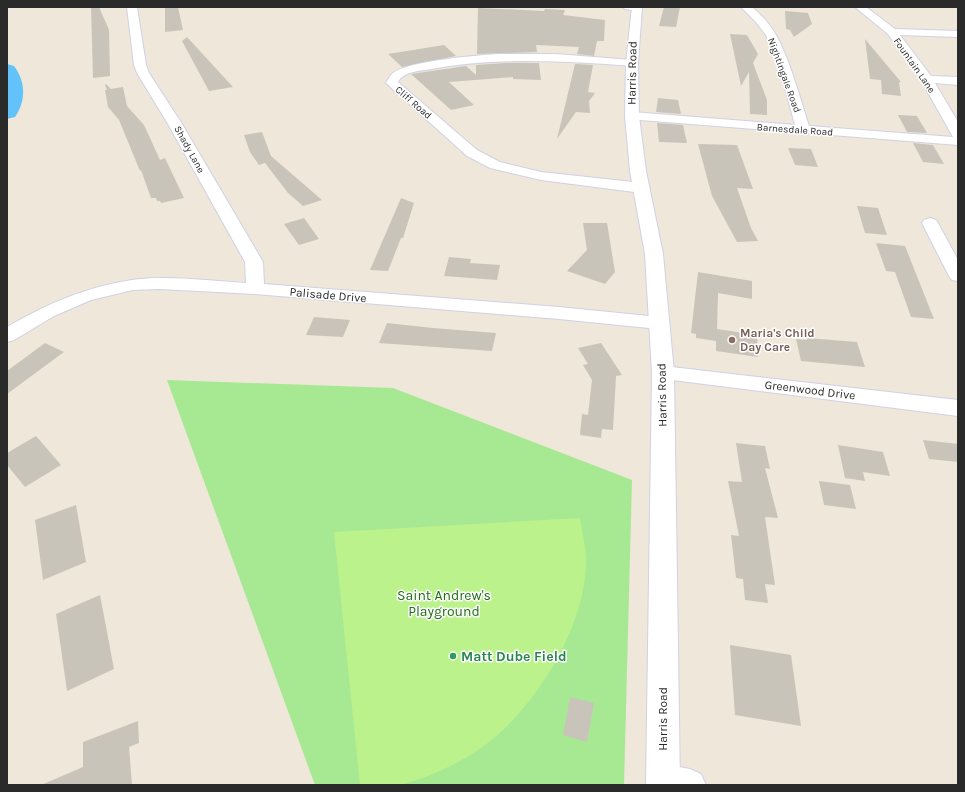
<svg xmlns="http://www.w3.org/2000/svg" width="965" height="792" viewBox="0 0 965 792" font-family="Karla,sans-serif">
<rect width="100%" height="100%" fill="#eee7da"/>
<!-- green -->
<path fill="#a6e992" d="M167,380L393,388L632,480L624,785H315Z"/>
<!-- pitch -->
<path fill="#bcf28c" d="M580,518C582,533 587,550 586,566C583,629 538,703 489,742C465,761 429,778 399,785C387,787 372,785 360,785L334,532Z"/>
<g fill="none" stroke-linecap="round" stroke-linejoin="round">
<!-- river -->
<path fill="#63c2fa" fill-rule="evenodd" d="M7,64L14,66C26,82 26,101 15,117L7,119Z"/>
</g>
<!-- building -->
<path fill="#c9c4ba" d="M91,7H99L109,30L110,76L93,78Z
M165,7H178L183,30L165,32Z
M664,7H680L676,27L659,26Z
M478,8L544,11L545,9L565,10L563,15L605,20L604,41H597L594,56L577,54L579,47L536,45L537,52L477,54Z
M785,11L808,13L812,24L794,37L790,30L786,29Z
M730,34L747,35L758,54L753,63L767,100V115L750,114L749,72L741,86Z
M187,37L233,87L209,91L182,41Z
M865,39L901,82H899L901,96L882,94L881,80L870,79Z
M444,45L456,56L402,67L388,54Z
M506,63H539L541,80L513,79V77L449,82L474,105L451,110L411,74L466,66L476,75V65Z
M575,64L593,65L588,92L595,93L589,101L590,113L576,112L557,139Z
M106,84L111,89L123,87L127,106L144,125L160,160L165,158L184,198L161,203L160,201H157L156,198H151L141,170L140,171L119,120L108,107L105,90H107L105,85Z
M658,98L678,100L681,114L656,112Z
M898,115L917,116L927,133L907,132Z
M657,123L683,125L687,143L659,142Z
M262,132L271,156L322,200L303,206L288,193L265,163L259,165L250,152L244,135Z
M913,143L933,145L944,164L923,162Z
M698,144L737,145L753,189L737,188L751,228L758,241L737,242L712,196Z
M788,148L811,149L818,167L795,165Z
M401,198L414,203L403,238H401L388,271L370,270Z
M857,206L878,208L887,235L865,233Z
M304,218L319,239L299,245L284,224Z
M583,223H607L615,272L605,284L567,271L587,250Z
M876,243L905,246L934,319L911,317L895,272L886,271Z
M449,257L471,259L470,263L500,265L497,280L444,276Z
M698,272L752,281V299L718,293L717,329L757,335L758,357L716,351V341L696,338V334L691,333Z
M314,317L350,320L343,337L306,335Z
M387,323L433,328L496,333L492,351L379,343Z
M807,338L857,342L865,367L801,361L796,339L807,340Z
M45,343L64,352L7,394V371Z
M601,343L622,375L616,376L613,430L602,429L601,438L580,435L582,414L588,415L592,380L583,365L588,364L578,348Z
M36,436L61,465L25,487L7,465V453Z
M923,440L958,444V462L929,459Z
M736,443L765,446L770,469L765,468L778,518L765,517L775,585L765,584L768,603L745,600L743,579L736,578L731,535L739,536L728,481L742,482Z
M838,445L883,452L890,476L863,472L865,481L845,478Z
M819,481L850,485L856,509L824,505Z
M76,505L86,562L43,580L35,520Z
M100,595L114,669L67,691L56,614Z
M730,645L791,655L801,726L735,715Z
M570,697L594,703L587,742L563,735Z
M138,721L139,743L129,747L132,785H41L83,767V742Z"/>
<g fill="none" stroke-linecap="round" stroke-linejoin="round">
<!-- street casing -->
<g stroke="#d0d1e4" stroke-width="2">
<path id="street" d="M127,7H137L146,65L149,73L182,124L263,262L264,284L559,307L659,317L666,319L668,323L666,327L659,329L559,319L255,294L159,289L133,290L91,300L54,316L14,340L7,342V327C47,304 86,287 132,280C166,275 211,281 246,283L245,262L168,124L137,73L134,65Z
M623,7H641L642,8L637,11L625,9Z
M741,7H752C761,15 770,24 776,35C790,60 800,98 809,126L953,137L921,80L888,34L855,7H866L895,29L958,31V37L900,35L931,76L958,77V85L935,83L958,122V145L627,119L626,116L627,113L632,112L795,125L785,88L766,35L755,21Z
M500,54H556L632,60L638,63L632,66C564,61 498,57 431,69C420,71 404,71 398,82L477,150L500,162L541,172L642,183L647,185L650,188L647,191L642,193L541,180L490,168L467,156L386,83C388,79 390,76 393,73C408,61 479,55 500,54Z
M930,218L936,220L938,223L958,260V281L952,280L949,276L922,223L924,220Z
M663,366L958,400V416L656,378L653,373L656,368Z
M663,764L690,769L701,774L706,785H649L647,780L652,769Z"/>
</g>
<!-- secondary casing -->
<g stroke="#d0d1e4" stroke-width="2">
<path id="secondary" d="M632,7H642L638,63L639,116L646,171L663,254L674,373L680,785H646L652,373L645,254L630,171L625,116L626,63Z"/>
</g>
<!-- street -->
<use href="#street" fill="#fff" fill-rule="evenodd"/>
<!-- secondary -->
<use href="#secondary" fill="#fff" fill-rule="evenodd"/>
</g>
<!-- markers -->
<circle fill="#8d6e63" stroke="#fff" stroke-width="1.5" cx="732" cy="340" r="4"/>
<circle fill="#2e9e5b" stroke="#fff" stroke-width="1.5" cx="453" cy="656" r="4"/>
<g text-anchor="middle" stroke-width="3" stroke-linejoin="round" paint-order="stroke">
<!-- far-street labels -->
<g font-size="10" fill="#2a2a2a" stroke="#fff">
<text transform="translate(915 65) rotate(55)" y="4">Fountain Lane</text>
<text transform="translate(785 75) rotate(70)" y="4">Nightingale Road</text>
<text transform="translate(414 102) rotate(41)" y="4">Cliff Road</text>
<text transform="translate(795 129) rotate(4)" y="4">Barnesdale Road</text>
<text transform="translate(190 149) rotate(61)" y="4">Shady Lane</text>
</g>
<!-- street labels -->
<g font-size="12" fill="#2a2a2a" stroke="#fff">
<text transform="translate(632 73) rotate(-89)" y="4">Harris Road</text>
<text transform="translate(328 295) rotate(5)" y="4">Palisade Drive</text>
<text transform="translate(810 390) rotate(7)" y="4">Greenwood Drive</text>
<text transform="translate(662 395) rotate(-91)" y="4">Harris Road</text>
<text transform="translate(663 719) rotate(-90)" y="4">Harris Road</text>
</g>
<!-- education labels -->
<g font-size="12" font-weight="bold" fill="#785e54" stroke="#fff" text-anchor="start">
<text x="740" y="337">Maria's Child<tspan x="740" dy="14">Day Care</tspan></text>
</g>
<!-- near-park labels -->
<g font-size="14" fill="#1d6e13" stroke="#fff">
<text x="444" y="600">Saint Andrew's<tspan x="444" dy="16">Playground</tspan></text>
</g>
<!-- near-leisure labels -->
<g font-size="14" font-weight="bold" fill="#27864d" stroke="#fff" text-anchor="start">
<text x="461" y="661">Matt Dube Field</text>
</g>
</g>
<!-- border -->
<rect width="965" height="792" fill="none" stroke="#2a2a2a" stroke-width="16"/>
</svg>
